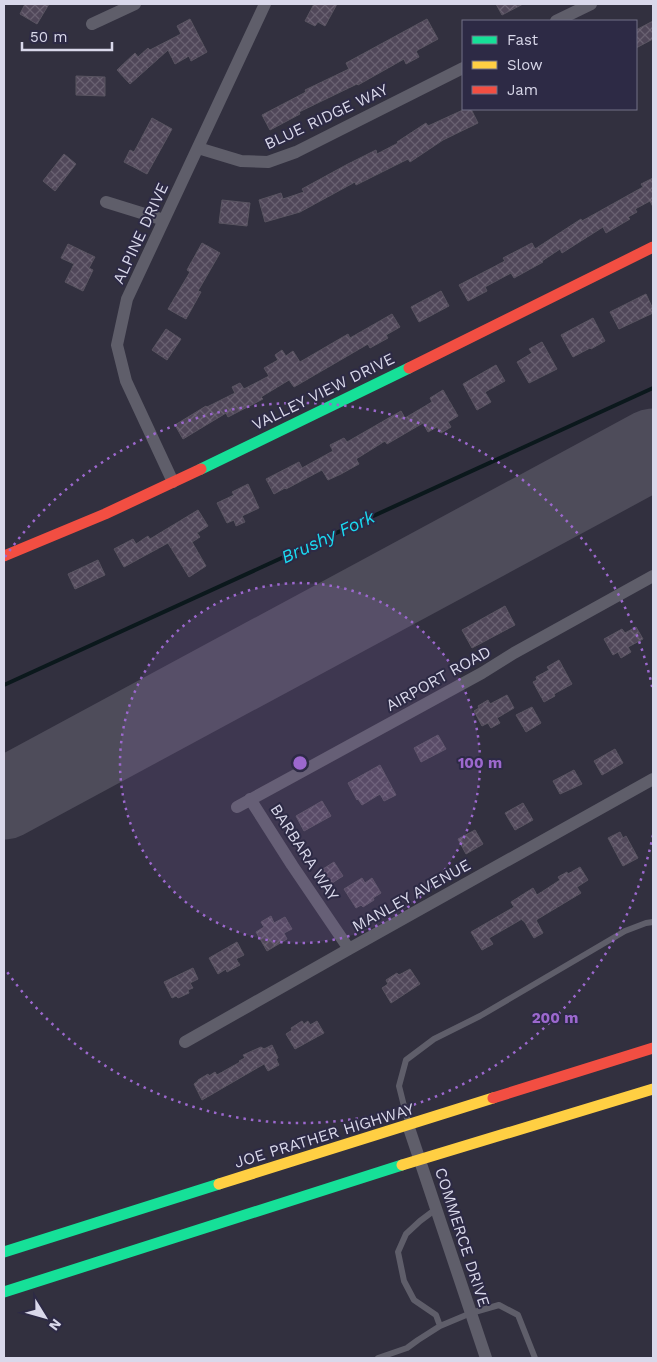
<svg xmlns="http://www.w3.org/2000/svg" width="657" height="1362" viewBox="0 0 657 1362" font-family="'Work Sans',sans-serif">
<defs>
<pattern id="building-cross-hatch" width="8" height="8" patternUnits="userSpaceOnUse" patternTransform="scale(1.25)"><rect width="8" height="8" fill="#504759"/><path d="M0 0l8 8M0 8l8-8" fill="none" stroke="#696171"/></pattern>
</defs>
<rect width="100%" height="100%" fill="#32303f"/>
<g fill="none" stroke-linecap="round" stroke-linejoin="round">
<!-- stream -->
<path stroke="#0b181c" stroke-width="4" d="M4,685L653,388"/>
<!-- runway -->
<path stroke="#4e4c5a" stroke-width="81" d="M4,799L653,449"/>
</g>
<!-- building -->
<path fill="url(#building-cross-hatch)" stroke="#595461" d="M25,4H49L37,24L20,14Z
M314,4H337L325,26L318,22L315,26L305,21Z
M496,4H523L502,15Z
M190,19L207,52L191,61L189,56L175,64L168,50L130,84L117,70L135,53L138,57L148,48L150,50L181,34L177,26Z
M427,19L438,39L416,51L419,57L406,64L404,59L358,85L357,84L299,112L300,114L270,130L262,115L306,92L305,90L349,69L346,63Z
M653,21V39L636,48V30Z
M76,76L105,77V96L76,95Z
M465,109H471L478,123L443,140L410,162L408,159L356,185L355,182L300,212L265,222L259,200L281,193L283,199L304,192L302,189L346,165L376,150L377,154L398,143L397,142L426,123L428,126Z
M152,118L172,129L147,174L124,162L130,150L134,152Z
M64,154L76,164L55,191L43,181Z
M653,178V207L650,201L635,209L637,212L628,217L630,219L606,233L603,227L562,253L560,249L542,261L543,262L514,278L511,273L485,287L487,291L468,301L459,285L505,261L503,258L528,245L532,243L535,249L581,219L582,221L643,187L641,184Z
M222,200L250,203L247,226L219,223Z
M202,243L220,253L198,291L201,292L186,319L168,309L190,272L187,270Z
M68,244L95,257L89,268L93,270L83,291L65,282L74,264L61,258Z
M441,291L449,306L419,322L411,307Z
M646,294L653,309V313L619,329L610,312Z
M392,314L400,327L386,335L388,338L370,348L368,344L294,387L289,380L261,397L263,399L228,417L226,413L183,439L175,425L206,406L207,407L235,393L232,387L240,383L244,389L269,376L264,368L278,360L275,355L282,350L286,356L293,351L300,362L348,334L350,338Z
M593,318L605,341L591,349L590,348L573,357L561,335Z
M166,329L181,339L167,360L152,350Z
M542,342L557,369L529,383L517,362L532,353L529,349Z
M496,365L505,381L485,392L491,402L477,410L463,384Z
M443,390L458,416L448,422L451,427L441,433L437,427L428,432L423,423L387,444L385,441L356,459L359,464L341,474L328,480L322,470L286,489L285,488L274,494L266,479L299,462L302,468L333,451L330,445L344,438L347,442L401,411L405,418L432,402L430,398Z
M248,484L259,508L242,516L245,522L236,526L234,520L227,523L217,503L234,495L232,492Z
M198,510L208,526L197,533L200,537L192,542L206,566L189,577L168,543L124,567L114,549L133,539L136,544L148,536L150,539Z
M98,560L105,575L75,589L68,574Z
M505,606L515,625L472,648L462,630Z
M636,627L643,639L628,647L631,652L621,658L618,652L613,655L604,639L622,629L625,633Z
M559,660L572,684L554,694L555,696L544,702L533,682L537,680L536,677L549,670L547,667Z
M507,695L514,708L497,718L500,723L491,728L488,723L482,726L474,711L479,708L478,706L488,700L490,704Z
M532,707L541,723L526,732L516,715Z
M438,735L446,749L421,762L414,748Z
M615,749L623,763L602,775L594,761Z
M380,765L396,795L384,801L380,794L362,805L358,799L357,800L348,783Z
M574,770L582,784L560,794L553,781Z
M322,801L331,816L304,831L296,816Z
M523,803L533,820L515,830L505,813Z
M475,830L483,844L466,854L458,839Z
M620,832L623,838L626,836L638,858L623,866L608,838Z
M334,862L343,876L332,883L323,869Z
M580,867L588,880L577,887L581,893L536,920L543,933L534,938L524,921H523L522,919L489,938L493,944L482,950L471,932L514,907L511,902L533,888L537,895L560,880L558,877L567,872L568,874Z
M362,878L365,883L372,878L381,893L373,898L374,900L363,907L361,905L356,908L344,889Z
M271,916L274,923L285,917L292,929L284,933L287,939L267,951L256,932L264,927L261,922Z
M237,942L244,955L236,959L240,965L227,972L226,969L218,974L209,958Z
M193,968L198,979L190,983L193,988L188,990L189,993L178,998L176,996L172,998L164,982Z
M410,969L420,984L391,1003L382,988L388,984L386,980L397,973L399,975Z
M302,1021L304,1024L308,1021L310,1025L317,1021L324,1033L295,1049L286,1034L292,1030L291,1028Z
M272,1045L278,1058L276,1059L279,1065L268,1071L264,1064L202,1100L194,1084L198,1081V1080L208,1074L209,1076L215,1072L217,1075L240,1062L239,1061L245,1058L243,1055L261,1047L264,1049Z"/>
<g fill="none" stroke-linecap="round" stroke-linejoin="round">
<!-- lane -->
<path stroke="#5f5e6a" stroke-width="6" d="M408,1122L399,1086L406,1060L434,1039L480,1016L591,951L625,931L646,923L653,922
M436,1209L420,1221L406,1234L398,1252L404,1281L414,1300L436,1315L440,1326L471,1313L499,1305L518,1315L535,1358
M378,1358L407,1348L418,1340L440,1326"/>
<!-- street -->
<path stroke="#5f5e6a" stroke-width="12" d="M556,21L591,4
M92,24L135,4
M198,148L241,161L268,162L296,152L463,68
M106,202L164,220
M173,482L126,381L117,345L127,299L265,4
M250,799L292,865L349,949
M237,807L482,673L514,653L653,576
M185,1042L349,949L653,779
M408,1125L486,1358"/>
<!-- fast -->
<path stroke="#16e098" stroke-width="11" d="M201,469L409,368
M4,1252L219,1184
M4,1292L402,1165"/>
<!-- slow -->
<path stroke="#ffcf43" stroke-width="11" d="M402,1165L653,1089
M219,1184L493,1098"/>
<!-- jam -->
<path stroke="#f24e42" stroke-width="11" d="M409,368L653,247
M4,556L105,514L201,469
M493,1098L653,1048"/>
</g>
<!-- distance rings -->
<circle cx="300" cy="763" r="180" fill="#9c68ce" fill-opacity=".12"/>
<g fill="none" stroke="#9c68ce" stroke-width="2.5" stroke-dasharray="2.5 5">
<circle cx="300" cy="763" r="180"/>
<path d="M653 835A360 360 0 0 1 5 969M5 557A360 360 0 0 1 653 691"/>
</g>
<g text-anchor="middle" stroke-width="4" stroke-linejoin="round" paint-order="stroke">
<!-- street labels -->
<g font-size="16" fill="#d9d8ea" stroke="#2d2a45">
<text transform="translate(326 116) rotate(-25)" y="6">BLUE RIDGE WAY</text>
<text transform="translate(140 233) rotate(-65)" y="6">ALPINE DRIVE</text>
<text transform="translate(323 391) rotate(-26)" y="6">VALLEY VIEW DRIVE</text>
<text transform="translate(438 678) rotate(-29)" y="6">AIRPORT ROAD</text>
<text transform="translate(305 852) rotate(57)" y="6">BARBARA WAY</text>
<text transform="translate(411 895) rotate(-29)" y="6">MANLEY AVENUE</text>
<text transform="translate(324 1135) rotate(-17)" y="6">JOE PRATHER HIGHWAY</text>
<text transform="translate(463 1237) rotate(72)" y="6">COMMERCE DRIVE</text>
</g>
<!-- water labels -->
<g font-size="18" font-style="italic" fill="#1bdbf1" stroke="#2d2a45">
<text transform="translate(328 537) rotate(-25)" y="6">Brushy Fork</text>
</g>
</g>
<circle cx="300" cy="763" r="8" fill="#9c68ce" stroke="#2d2a45" stroke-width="2.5"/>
<g font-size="15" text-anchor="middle" font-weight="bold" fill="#9c68ce" stroke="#2d2a45" stroke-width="4" stroke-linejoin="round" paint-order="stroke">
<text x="480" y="768">100 m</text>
<text x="555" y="1023">200 m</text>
</g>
<!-- border -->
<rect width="657" height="1362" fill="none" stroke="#d9d8ea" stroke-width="10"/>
<!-- legend -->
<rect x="462" y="20" width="175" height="90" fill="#2d2a45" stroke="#727087"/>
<rect x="472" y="36" width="25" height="8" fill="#16e098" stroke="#727087"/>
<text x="507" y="45" font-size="15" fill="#d9d8ea">Fast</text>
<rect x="472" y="61" width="25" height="8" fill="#ffcf43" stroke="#727087"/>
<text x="507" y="70" font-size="15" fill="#d9d8ea">Slow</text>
<rect x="472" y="86" width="25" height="8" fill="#f24e42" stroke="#727087"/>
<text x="507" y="95" font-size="15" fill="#d9d8ea">Jam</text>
<!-- north arrow -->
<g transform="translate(45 1317) rotate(127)" stroke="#2d2a45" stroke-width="4" paint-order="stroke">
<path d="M0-4L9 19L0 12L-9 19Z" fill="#d9d8ea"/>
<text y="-8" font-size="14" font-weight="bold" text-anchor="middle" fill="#d9d8ea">N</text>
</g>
<!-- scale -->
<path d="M22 42v8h90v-8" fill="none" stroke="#d9d8ea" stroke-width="2.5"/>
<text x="30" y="42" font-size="15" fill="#d9d8ea" stroke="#2d2a45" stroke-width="4" paint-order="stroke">50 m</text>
</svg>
